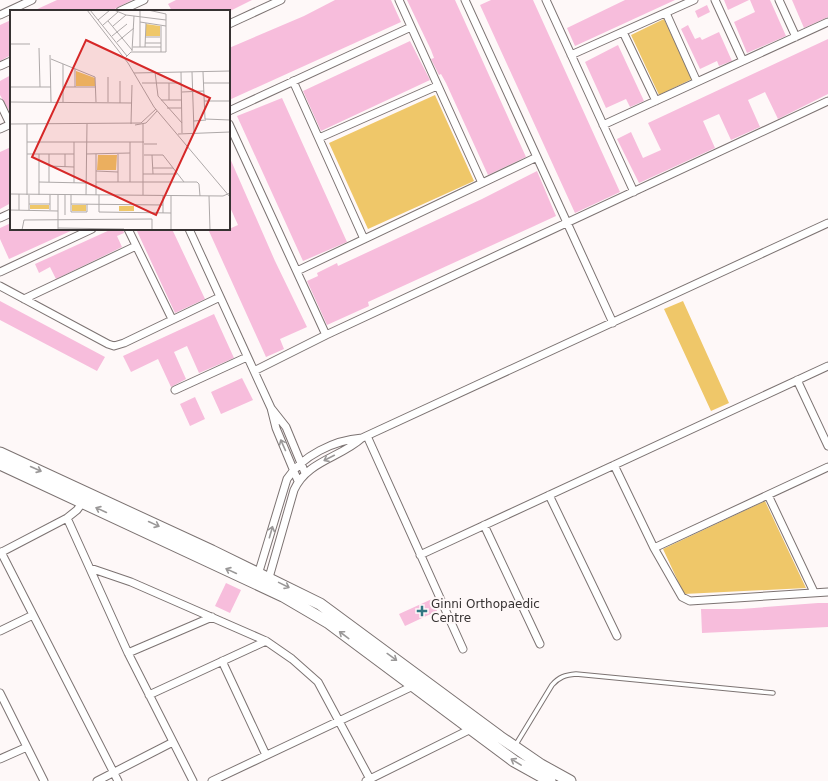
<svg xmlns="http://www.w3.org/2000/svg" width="828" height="781" viewBox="0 0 828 781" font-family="'DejaVu Sans',sans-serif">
<rect width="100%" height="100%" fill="#fef8f8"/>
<!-- green -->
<path fill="#efc769" d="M664,19L692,79L659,95L631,35Z
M435,95L474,181L368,229L329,143Z
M683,301L729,403L711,411L664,309Z
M765,501L806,588L684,594L663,549Z"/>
<!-- building -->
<path fill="#f7bddc" d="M57,0H132L111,11H33Z
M176,0H252L230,11H172L168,4Z
M335,0H391L401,22L229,100V48L304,16Z
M407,0H455L526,157L488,175L446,83L441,74L439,75L431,59L434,58L431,50Z
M491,0H533L620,192L575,213L480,5Z
M625,0H675L575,46L567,28Z
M724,0H749L728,10Z
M750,0H770L786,36L747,53L734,22L755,12Z
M792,0H828V17L804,28Z
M707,5L710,12L698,18L695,11Z
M11,20V55L0,61V25Z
M688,25L695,39L700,37L702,40L719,32L732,61L719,66L717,61L700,69L681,29Z
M828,39V94L778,119L765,92L748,100L760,127L731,140L719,114L703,121L715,148L639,183L617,139L631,132L643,158L661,150L648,123Z
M410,41L430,80L321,131L303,91Z
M618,45L644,101L630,107L626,99L606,108L585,62Z
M11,75V114L0,95V81Z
M282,98L347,242L303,261L237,116Z
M11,147V203L0,209V152Z
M229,156L275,261L307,327L280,339L284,349L266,357L208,229H229L238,225L229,205Z
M537,171L556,216L368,302L369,306L327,325L307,281L318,276L317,273L337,263L338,266L482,199Z
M11,223V229H75L9,259L0,239V228Z
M112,229H123L124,233L117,236L122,247L56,279L50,267L39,273L35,264Z
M136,229H172L205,299L175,313Z
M0,301L105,357L97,371L0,320Z
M214,314L234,358L199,373L187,346L174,352L186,379L171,387L158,359L131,372L123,356Z
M242,378L253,400L221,414L211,392Z
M195,397L205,419L190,426L180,404Z
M226,583L241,590L230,613L215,606Z
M432,599L437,611L405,626L399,614Z
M818,603H828V627L702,633L701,609H741Z"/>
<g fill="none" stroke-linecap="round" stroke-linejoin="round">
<!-- lane casing -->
<g stroke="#7c7372" stroke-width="5.5">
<path id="lane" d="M515,746L552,685C559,677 565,675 576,674L773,693"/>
</g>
<!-- street casing -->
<g stroke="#7c7372" stroke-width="9">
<path id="street" d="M399,0L482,183
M465,0L613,323
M546,0L634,192
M715,0L743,61
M779,0L796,37
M120,11L144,0
M666,13L697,82
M0,15L32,0
M229,24L281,0
M623,32L656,101
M571,55L694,0
M0,66L11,61
M293,81L364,239
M0,103L10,124
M229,111L411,27
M229,124L326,335
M603,125L828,22
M0,129L11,124
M319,138L437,86
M0,218L11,213
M128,229L172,319
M189,229L254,371L271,408L286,427L305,473
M297,271L537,157
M0,272L92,229
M0,286L108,344L114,346L124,343L220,297
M24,299L136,246
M254,371L326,335L828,101
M797,380L828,446
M175,390L247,357
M271,408L276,428L298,481
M367,436L463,649
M614,465L654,548L682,597L690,601L828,592
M549,495L617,636
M768,495L814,592
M67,518L128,653L193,781
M484,525L540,644
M654,548L828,467
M1,552L118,781
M0,553L67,518L77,510L85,499
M420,555L828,366
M90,568L131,582L266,641L292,659L318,682L370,779
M257,578L287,479C302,456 334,440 362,438
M268,581L294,490C307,461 340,458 362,438L828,223
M0,631L33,615
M128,653L212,617
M222,661L266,755
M0,693L44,781
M149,695L266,641
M0,759L27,747
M97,781L173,742
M212,781L413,686
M366,781L473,728"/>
</g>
<!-- primary casing -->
<g stroke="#7c7372" stroke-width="13">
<path id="primary" d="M0,453L212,551L320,604L500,737L541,765L570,781
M0,464L283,596L329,623L514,761L550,781"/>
</g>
<!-- lane -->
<use href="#lane" stroke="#fff" stroke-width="3.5"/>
<!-- street -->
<use href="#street" stroke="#fff" stroke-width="7"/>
<!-- primary -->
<use href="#primary" stroke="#fff" stroke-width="11"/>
</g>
<!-- one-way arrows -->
<defs><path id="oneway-shaft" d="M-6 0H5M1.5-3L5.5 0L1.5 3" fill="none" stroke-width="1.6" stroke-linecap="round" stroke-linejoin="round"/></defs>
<g stroke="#9a9898">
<use href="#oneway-shaft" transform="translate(283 445) rotate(-114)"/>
<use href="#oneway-shaft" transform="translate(329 458) rotate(153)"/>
<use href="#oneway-shaft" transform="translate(36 469) rotate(24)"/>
<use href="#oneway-shaft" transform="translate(101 510) rotate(-155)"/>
<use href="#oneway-shaft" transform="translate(154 524) rotate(25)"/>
<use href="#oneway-shaft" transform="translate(271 532) rotate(-74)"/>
<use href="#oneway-shaft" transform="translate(231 571) rotate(-155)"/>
<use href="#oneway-shaft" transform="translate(284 585) rotate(26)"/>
<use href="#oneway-shaft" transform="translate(344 635) rotate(-143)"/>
<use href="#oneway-shaft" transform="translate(392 657) rotate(36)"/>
<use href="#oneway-shaft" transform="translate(516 762) rotate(-149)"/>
</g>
<!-- markers -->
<path fill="#317783" stroke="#fef8f8" stroke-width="1.5" d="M420 605h4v4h4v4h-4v4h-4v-4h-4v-4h4z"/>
<g text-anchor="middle" stroke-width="4" stroke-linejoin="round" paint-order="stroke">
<!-- poi labels -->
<g font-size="12" fill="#363232" stroke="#fef8f8" text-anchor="start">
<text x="431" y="608">Ginni Orthopaedic<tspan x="431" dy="14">Centre</tspan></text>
</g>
</g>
<!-- overview -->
<g transform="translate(10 10)">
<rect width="220" height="220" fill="#fef8f8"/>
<path d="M136,14L150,16V26H136ZM66,61L85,68V76H66ZM88,145H107L106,160H87ZM20,195H39V199H20ZM62,195H76V201H62ZM109,196H124V201H109Z" fill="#efc769"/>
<path fill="none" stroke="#aea9a9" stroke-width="1" d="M77,0L118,53L144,97L220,187M80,0L117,46M104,0L116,5L156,10M88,10L100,0M98,11L122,40M130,12L156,16M93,15L108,2M103,16L116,5M151,16V42M102,26L117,14M135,27H150M107,32L124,18M135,33H151M0,34H20M123,37H151M130,37V0M135,37L136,13M29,38L30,77M122,41L124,6M40,45L41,92M116,47L121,42H156V4L138,0M41,49L85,67L86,92M53,54V92M65,59V77M145,62L148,86L172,113M171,62L172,123M182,62L184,122M193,62L195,109L220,110M124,63L220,61M98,67V92M110,71V93M132,73H171M159,73V90M193,73H220M0,77H41M53,77H86M172,82L194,81M151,90H172M194,91H220M0,92L122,93M157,98H172M184,111L196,110M133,113V185M0,114L131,113L146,99M17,114V185M121,114L122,75M125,115L136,113L147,101M168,124L220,122M17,132H134M134,134H147M17,144H64M39,144V172M55,144V157M76,144L120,143M134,145H153L174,172M142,145L143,164M39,156L64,157M143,158H163M86,161L108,162M133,164H167M29,172L76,173M86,172H187L189,174L190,186M108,172V144M120,172V132M64,173V132M0,184L213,186L220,183M29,185V144M40,185V200M61,185V202H77V194M76,185L77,114M86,185V144M89,185V202L161,203M153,186V203M199,186L200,220M19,194H40M61,194L153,195M0,200L48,201M9,200V184M19,200V185M55,205V185M48,218L114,219M12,220L14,210L142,209V220M48,220V185M161,220V186"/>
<path fill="#d62828" fill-opacity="0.15" stroke="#d62828" stroke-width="2" d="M76,30L200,88L146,205L22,147Z"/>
<rect width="220" height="220" fill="none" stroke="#363232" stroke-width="2"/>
</g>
</svg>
